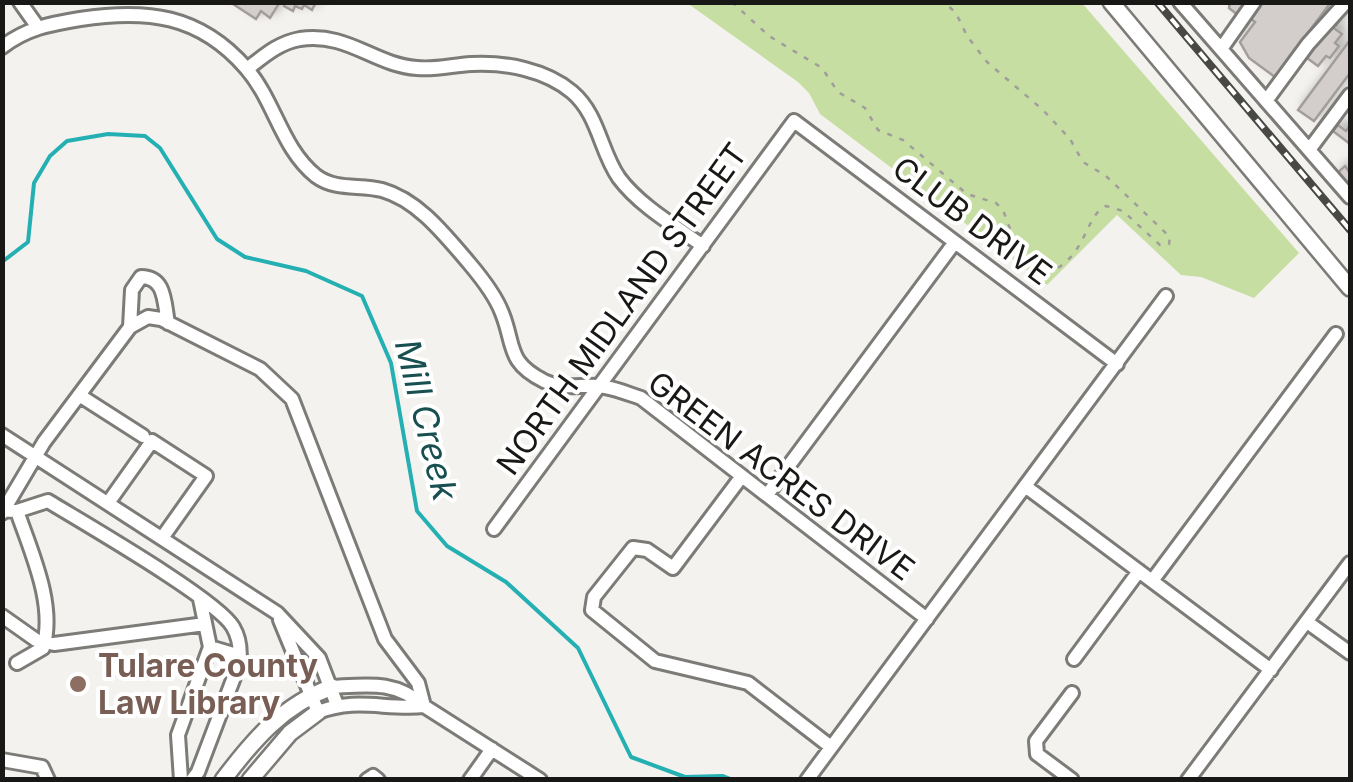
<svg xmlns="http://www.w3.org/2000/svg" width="1353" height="782" viewBox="0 0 1353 782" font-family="Inter,sans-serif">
<defs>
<filter id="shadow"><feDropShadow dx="4.5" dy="-4.5" stdDeviation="5" flood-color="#0004"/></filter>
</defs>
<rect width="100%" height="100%" fill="#f4f2ee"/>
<!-- green -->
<path fill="#c7dea3" d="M687,3H1082L1299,253L1254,298L1201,277L1181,275L1117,215L1047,285L820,114L809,93L798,82Z"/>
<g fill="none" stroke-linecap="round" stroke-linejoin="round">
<!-- stream -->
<path stroke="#24b0b3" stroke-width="4" d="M2,262L28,242L34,183L50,156L67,141L108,134L145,136L160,148L217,239L245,257L306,271L362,296L391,363L417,511L447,546L506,582L578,648L631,757L685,777L723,776L733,780"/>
</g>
<!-- building -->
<path fill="#d3cecc" stroke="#a29d9b" stroke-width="2.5" filter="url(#shadow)" d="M230,2H280L270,18L261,11L256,19Z
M285,2H316L312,10L304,5L302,9L295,6L293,11L284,6Z
M1230,2H1249L1239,16L1229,8Z
M1257,2H1331L1275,77L1249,58L1240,42L1255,22L1247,16Z
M1331,2H1350L1336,26L1322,15Z
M1331,26L1342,34L1335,43L1339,46L1330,58L1326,56L1318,66L1307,58Z
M1350,40V73L1314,121L1298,110Z
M1338,125L1346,131L1350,125V144L1333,131Z
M1345,166L1350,173V188L1337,173Z"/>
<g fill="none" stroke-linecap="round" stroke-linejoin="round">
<!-- minor casing -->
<g stroke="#7c7b77" stroke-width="18">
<path id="minor" d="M20,2L37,26
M1180,2L1350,197
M2,47C27,28 50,24 80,19C146,9 199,14 246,68C275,101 281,148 316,176C336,191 360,184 382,190C418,200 445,235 469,263C480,276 496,297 502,313C515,345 506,362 544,381C563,391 585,383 605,387C617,389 629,394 641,398L927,619
M1221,49L1254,2
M247,69C264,56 278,43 300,39C348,32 374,65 417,68C435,70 453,65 471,64C505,62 546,70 572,92C599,115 600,151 619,178C640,206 675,226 703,246
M1266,101L1308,44L1346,2
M1309,150L1350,95
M130,327L132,290L141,277C166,277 164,303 168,323
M79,395L143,436
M2,435L277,613L319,658L337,705
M742,476L673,568L647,550L633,548L594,597L592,610L655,661L748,683L831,747
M1025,486L1271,670
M767,495L955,242
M108,503L152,441L206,476L162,538
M4,510L17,511L48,501C82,522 218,600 233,627C240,639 241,650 239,664L198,772L192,780
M17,511C31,552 56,605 43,648L17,663
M2,513L44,442L130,327L148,317L161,319L260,369L292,399L385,639L418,683L424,706
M494,529L794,121L1117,364
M1152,581L1336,334
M2,616L36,640L54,644L205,624
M280,620L318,712C357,697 385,710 424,706
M1307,622L1350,653
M210,647L240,656
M1074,659L1139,571
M332,687C368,685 395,680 424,706L540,780
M1072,693L1036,741L1037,754L1072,780
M2,760L42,767L48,780
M181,780L178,735L210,647L200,599
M367,780L373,776L378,780
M470,780L492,749
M807,780L1166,296
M1188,780L1350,563"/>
</g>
<!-- major casing -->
<g stroke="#7c7b77" stroke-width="20">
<path id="major" d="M1111,2L1350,288
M223,780C254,739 283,705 332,687
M250,780L290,733L318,712"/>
</g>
<!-- path -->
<path stroke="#a09e9b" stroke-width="2.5" stroke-dasharray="5 8" stroke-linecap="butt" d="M732,2L769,36L822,68L838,92L865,108L878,130L903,140L967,194L996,203L1003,210L1018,250L1035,270L1050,272C1087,256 1085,215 1106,206L1123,211L1160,245L1169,244L1170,237L1106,176L1083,162L1070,139L1043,110L987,62L967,36L956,13L944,2"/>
<!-- minor -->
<use href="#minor" stroke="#fff" stroke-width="12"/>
<!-- major -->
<use href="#major" stroke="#fff" stroke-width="15"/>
<!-- rail casing -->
<g stroke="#484845" stroke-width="8">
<path id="rail" d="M1157,2L1350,230"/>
</g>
<!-- rail -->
<use href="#rail" stroke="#fff" stroke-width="4" stroke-dasharray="11" stroke-linecap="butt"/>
</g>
<!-- markers -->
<circle fill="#8d6e63" stroke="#fff" stroke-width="4" cx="78" cy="684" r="10"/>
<g text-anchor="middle" stroke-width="8" stroke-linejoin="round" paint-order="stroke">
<!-- street labels -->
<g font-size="32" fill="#181816" stroke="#fff">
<text transform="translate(972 221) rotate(37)" y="11">CLUB DRIVE</text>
<text transform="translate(622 309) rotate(-54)" y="11">NORTH MIDLAND STREET</text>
<text transform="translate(781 476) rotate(37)" y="11">GREEN ACRES DRIVE</text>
</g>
<!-- education labels -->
<g font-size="32" font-weight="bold" fill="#785e54" stroke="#fff" text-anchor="start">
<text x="98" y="677">Tulare County<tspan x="98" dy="37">Law Library</tspan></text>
</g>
<!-- water labels -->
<g font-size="35" font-style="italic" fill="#184f50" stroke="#fff">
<text transform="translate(426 420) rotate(76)" y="12">Mill Creek</text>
</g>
</g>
<!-- border -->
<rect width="1353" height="782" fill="none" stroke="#181816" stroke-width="10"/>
</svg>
